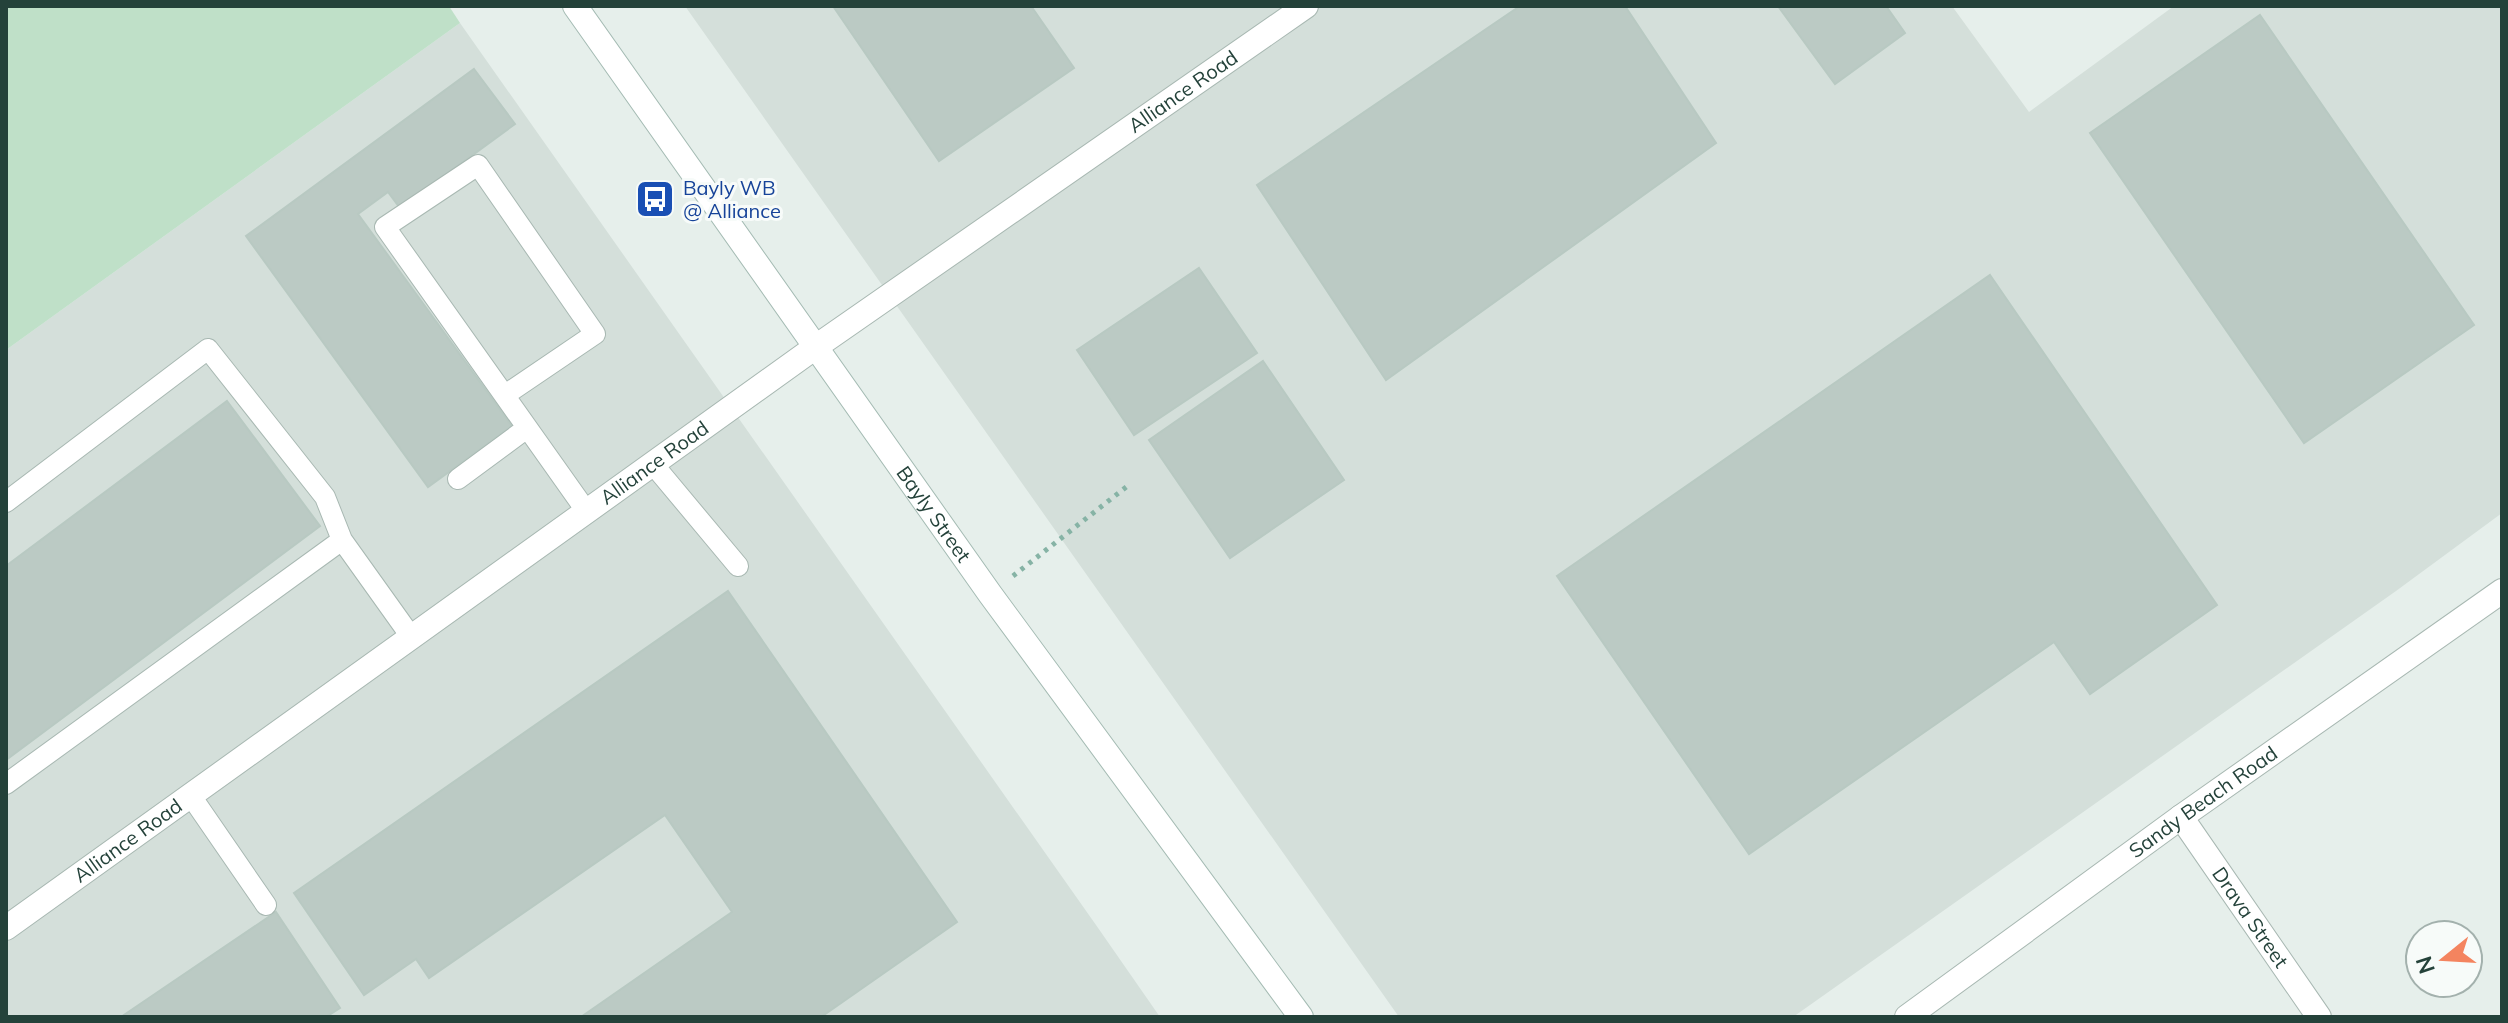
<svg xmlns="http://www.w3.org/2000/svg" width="2508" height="1023" viewBox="0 0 2508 1023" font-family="Mulish,sans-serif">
<rect width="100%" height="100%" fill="#e6efeb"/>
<!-- built -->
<path fill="#d4dfda" d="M685,6H1952L2029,112L2174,6H2502V513L2396,591L1793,1017H1399Z
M460,23L1096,925L1160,1017H6V350Z"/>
<!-- green -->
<path fill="#bfe0c8" d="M6,6H449L460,23L6,350Z"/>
<!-- building -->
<path fill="#bbcac4" stroke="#b8c9c2" stroke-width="2" d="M833,6H1031L1074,68L939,161Z
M1520,6H1625L1716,143L1386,380L1257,185Z
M1778,6H1886L1905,33L1835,84Z
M2260,15L2474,325L2304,443L2090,133Z
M474,69L515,124L400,208L388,192L358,214L512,426L428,487L246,236Z
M1199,268L1257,353L1134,435L1077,350Z
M1990,275L2217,605L2090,694L2054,642L1749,854L1557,576Z
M1263,361L1344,480L1230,558L1149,440Z
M227,401L320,526L6,760V566Z
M728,591L957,922L821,1017H581L732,912L665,815L429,978L416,959L364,995L294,893Z
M276,912L340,1008L326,1017H121Z"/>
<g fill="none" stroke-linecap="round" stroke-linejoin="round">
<!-- service casing -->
<g stroke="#a8b8b2" stroke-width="22">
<path id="service" d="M505,395L595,334L478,165L385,227L587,512
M652,463L738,566
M458,479L527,428
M6,502L208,349L325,497L342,540L412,638
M6,784L342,540
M191,796L266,905"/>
</g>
<!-- minor casing -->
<g stroke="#a8b8b2" stroke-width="26">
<g id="minor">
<path id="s1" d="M2181,817L2319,1017"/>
<path id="s2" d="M6,928L817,346L1306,6"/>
</g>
</g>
<!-- tertiary casing -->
<g stroke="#a8b8b2" stroke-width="26">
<g id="tertiary">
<path id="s3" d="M1907,1017L2181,817L2502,591"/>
</g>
</g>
<!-- secondary casing -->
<g stroke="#a4bbb3" stroke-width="26">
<g id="secondary">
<path id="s4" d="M575,6L990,594L1301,1017"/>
</g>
</g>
<!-- path -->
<path stroke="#86b3a5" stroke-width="5" stroke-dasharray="4 6" stroke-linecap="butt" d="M1013,576L1130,484"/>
<!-- service -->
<use href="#service" stroke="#fff" stroke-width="20"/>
<!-- minor -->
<use href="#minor" stroke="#fff" stroke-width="24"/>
<!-- tertiary -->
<use href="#tertiary" stroke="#fff" stroke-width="24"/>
<!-- secondary -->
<use href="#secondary" stroke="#fff" stroke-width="24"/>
</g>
<!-- icons -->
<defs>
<g id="bus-square" transform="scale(2)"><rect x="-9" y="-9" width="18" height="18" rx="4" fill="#1a4fb4" stroke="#f7fbf9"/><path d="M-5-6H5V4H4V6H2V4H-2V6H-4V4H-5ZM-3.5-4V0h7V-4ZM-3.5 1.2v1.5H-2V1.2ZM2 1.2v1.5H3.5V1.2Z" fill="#fff"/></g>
</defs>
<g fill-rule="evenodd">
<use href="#bus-square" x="655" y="199"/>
</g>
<g text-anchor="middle" stroke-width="6" stroke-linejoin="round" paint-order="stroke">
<!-- street labels -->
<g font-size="20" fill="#24423a" stroke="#f7fbf9">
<text dy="7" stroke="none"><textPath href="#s2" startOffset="1444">Alliance Road</textPath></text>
<text dy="7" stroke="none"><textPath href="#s2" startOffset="798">Alliance Road</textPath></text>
<text dy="7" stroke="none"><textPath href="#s4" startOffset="622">Bayly Street</textPath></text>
<text dy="7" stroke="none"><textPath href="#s3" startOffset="366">Sandy Beach Road</textPath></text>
<text dy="7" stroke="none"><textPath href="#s2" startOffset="150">Alliance Road</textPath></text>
<text dy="7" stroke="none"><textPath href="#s1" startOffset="122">Drava Street</textPath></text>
</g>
<!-- transit labels -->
<g font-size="20" fill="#164399" stroke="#f7fbf9" text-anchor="start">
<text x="683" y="195">Bayly WB<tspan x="683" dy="23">@ Alliance</tspan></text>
</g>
</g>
<!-- border -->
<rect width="2508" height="1023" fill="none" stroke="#24423a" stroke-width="16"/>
<!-- north arrow -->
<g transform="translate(2444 959) rotate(252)"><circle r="38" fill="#f7fbf9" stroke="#a3b1ad" stroke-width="2"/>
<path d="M0-6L14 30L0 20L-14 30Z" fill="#f4845f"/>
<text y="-12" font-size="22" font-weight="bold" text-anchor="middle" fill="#24423a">N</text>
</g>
</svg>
